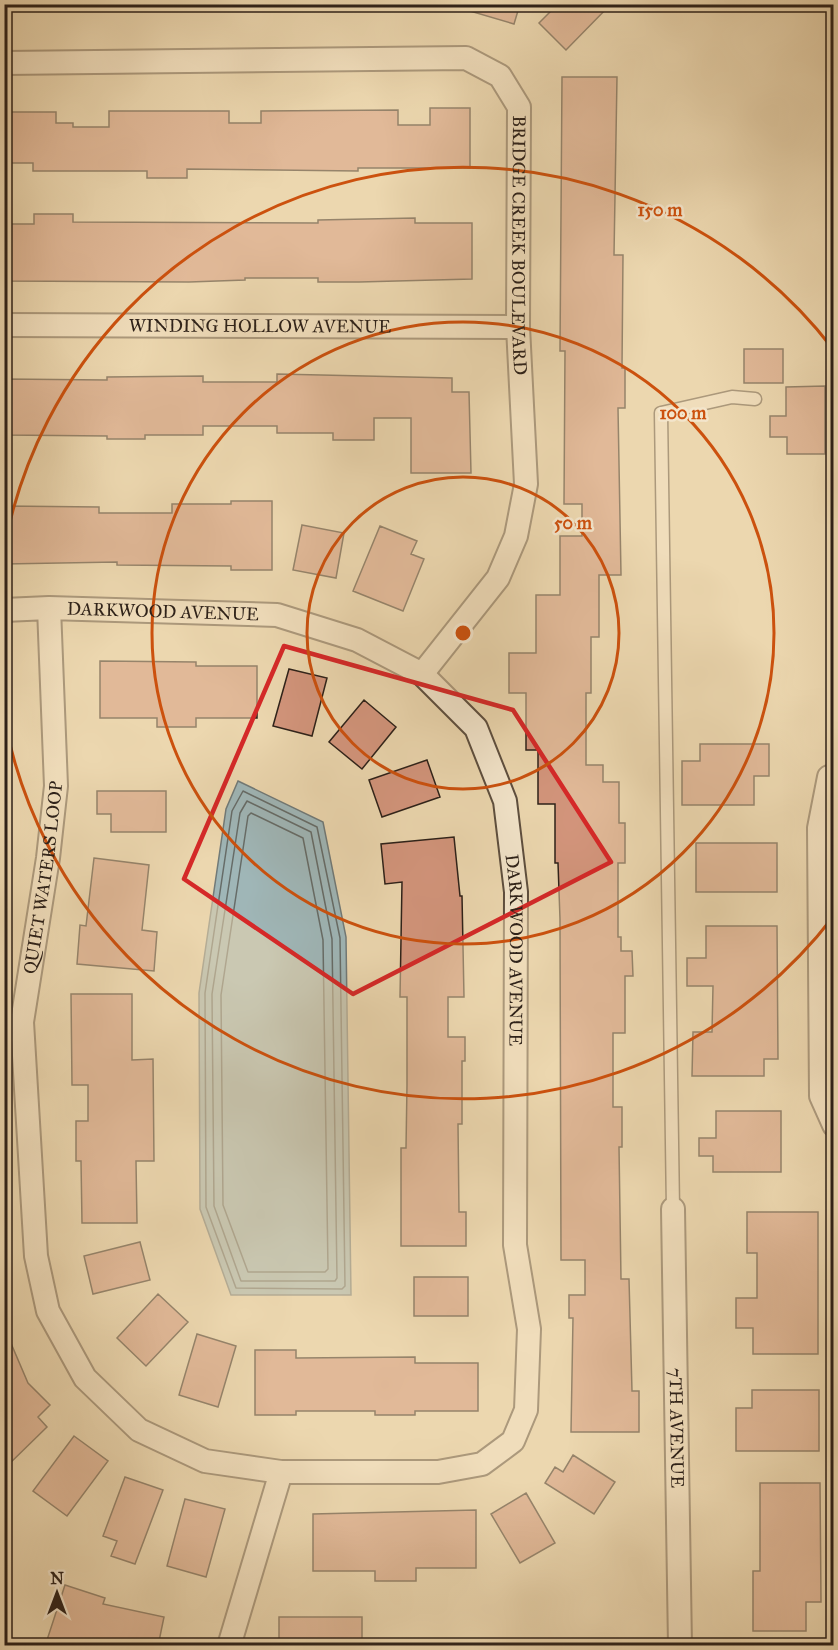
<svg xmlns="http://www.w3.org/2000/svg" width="838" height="1650" viewBox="0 0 838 1650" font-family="'IM FELL Great Primer',serif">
<rect width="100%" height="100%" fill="#ecd7af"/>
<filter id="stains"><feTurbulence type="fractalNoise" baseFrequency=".00333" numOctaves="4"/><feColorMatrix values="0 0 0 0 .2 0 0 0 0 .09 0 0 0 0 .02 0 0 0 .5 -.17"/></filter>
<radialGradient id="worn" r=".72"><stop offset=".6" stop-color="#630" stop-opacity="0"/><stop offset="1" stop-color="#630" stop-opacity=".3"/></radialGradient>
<!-- water -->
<path fill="#9fb6b7" stroke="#717a78" stroke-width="1.5" d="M238,781L323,822L346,937L351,1295H231L200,1209L199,993L226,809Z"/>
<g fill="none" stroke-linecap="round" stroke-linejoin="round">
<!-- shore -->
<path stroke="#666c68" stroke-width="1.5" d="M243,791L317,827L340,938L345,1286L342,1289L236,1288L206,1207L205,993L232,811Z
M247,801L311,832L332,939L337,1278L335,1281H241L214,1206L212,994L240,813Z
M251,813L303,838L323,940L328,1269L325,1272H248L223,1205L221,995L248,816Z"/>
</g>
<!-- building -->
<path fill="#d3957c" stroke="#2d2119" stroke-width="1.5" d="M464,4H520L514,24L463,9Z
M558,4H611L566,50L539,23Z
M562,77H617L614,255H623L622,368H625V408H618L621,575H599V637H591V693H586V765H603V782H619V823H625V863H618V937H621V951H632L633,976H625V1033H613V1107H622V1147H619L621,1279H629L632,1391H639V1432H571L573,1318H569V1295H585V1260H561L560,919L558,863H555V804H538V750H526V693H509V653H536V595H560V536H582V504H564L565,351H560Z
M430,108H470V168H358V171L187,169V178H147V171H33V163H4V112H56V123H73V127H109V111H229V123H261V111L398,110V125H430Z
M34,214H73V222L318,223V220L415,218V223H472V279L359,282H318V278H245V280L189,282L4,281V224H34Z
M744,349H783V383H744Z
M277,374L452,378V392H469L471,473H411V418H374V440H333V433H277V426H203V435H145V439H107V436L4,435V379L107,380V377L203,376V382H277Z
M825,386V454H787V437H770V416H786V387Z
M231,501H272V570H231V566L117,565V562L4,564V506L99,507V513H172V504H231Z
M302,525L344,533L336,578L293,570Z
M380,526L417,541L411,554L424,559L403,611L353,591Z
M100,661L196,662V666H257V718H196V727H157V718H100Z
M289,669L327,678L312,736L273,726Z
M364,700L396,727L362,769L329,742Z
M700,744H769V776H754V805H682V761H700Z
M427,760L440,797L382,817L369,780Z
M97,791H166V832H111V814H97Z
M454,837L460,896H462L464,997H448V1037H465V1061H462V1124H458L459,1212H466V1246H401V1148H406L407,1085V997H400L402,882L385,884L381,844Z
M696,843H777V892H696Z
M94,858L149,865L142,930L157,932L154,971L77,964L80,925L86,926Z
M706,926H777L778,1059H764V1076H692L693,1032H712L713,986H687V958H706Z
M71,994H132V1060L153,1059L154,1161H136L137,1223H82L81,1161H76V1121H88V1085H72Z
M716,1111H781V1172H713V1156H699V1138H716Z
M747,1212H818V1354H753V1328H736V1298H757V1253H747Z
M140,1242L150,1280L93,1294L84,1256Z
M414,1277H468V1316H414Z
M158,1294L188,1322L146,1366L117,1338Z
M4,1327L28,1383L50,1405L38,1417L47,1427L4,1469Z
M197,1334L236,1346L218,1407L179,1395Z
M255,1350H296V1358L415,1357V1363H478V1411H415V1415H375V1411H296V1415H255Z
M752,1390H819V1451H736V1408H752Z
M74,1436L108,1461L67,1516L33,1491Z
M573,1455L615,1482L594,1514L545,1483L555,1467L563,1472Z
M125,1477L163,1490L135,1564L111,1556L117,1541L103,1536Z
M760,1483H820L821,1602H806V1631H753V1571H760Z
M526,1493L555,1543L520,1563L491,1514Z
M185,1499L225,1509L206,1577L167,1566Z
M476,1510V1568H416V1581H375V1571H313V1514Z
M65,1585L105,1598L103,1604L164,1617L158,1646H65L47,1640Z
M279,1617H362V1646H279Z"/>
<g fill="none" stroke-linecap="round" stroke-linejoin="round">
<!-- service casing -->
<g stroke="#5d4e3e" stroke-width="15">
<path id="service" d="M673,1209L661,413L732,397L755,399"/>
</g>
<!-- minor casing -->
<g stroke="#5d4e3e" stroke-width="26">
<g id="minor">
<path id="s1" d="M4,63L466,58L500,76L519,107L518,327L526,484L516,536L498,578L422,674"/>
<path id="s2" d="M4,325L518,327"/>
<path id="s3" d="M4,610L49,608L277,615L357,640L422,674L476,728L505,801L516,892L515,1245L529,1329L526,1410L513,1441L482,1464L438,1472H281L205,1461L139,1430L85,1378L48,1311L36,1256L22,1022L48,858L56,786L49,608"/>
<path d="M829,777L819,828L821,1096L834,1125"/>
<path id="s4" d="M673,1209L680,1646"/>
<path d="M229,1646L281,1472"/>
</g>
</g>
<!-- service -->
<use href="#service" stroke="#f3e5cb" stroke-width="12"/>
<!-- minor -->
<use href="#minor" stroke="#f3e5cb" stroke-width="22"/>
</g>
<!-- marked area -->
<path d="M0 0H838V1650H0ZM284,646L513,710L611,862L353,994L184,879Z" fill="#ecd7af" fill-opacity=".55" fill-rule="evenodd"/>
<path fill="none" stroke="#d62828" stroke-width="4.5" stroke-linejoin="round" d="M284,646L513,710L611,862L353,994L184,879Z"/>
<!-- distance rings -->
<g fill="none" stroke="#cc510e" stroke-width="3">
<circle cx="463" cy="633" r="156"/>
<circle cx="463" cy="633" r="311"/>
<path d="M833 917A467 467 0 0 1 5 722M5 544A467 467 0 0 1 833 349"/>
</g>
<g text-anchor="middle" stroke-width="5" stroke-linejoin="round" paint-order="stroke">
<!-- street labels -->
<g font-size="18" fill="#2d2119" stroke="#f3e5cb">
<text dy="6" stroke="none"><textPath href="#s1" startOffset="675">BRIDGE CREEK BOULEVARD</textPath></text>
<text dy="6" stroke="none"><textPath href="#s2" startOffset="256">WINDING HOLLOW AVENUE</textPath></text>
<text dy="6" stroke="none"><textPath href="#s3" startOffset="159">DARKWOOD AVENUE</textPath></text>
<text dy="6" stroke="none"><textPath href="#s3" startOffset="2208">QUIET WATERS LOOP</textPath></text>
<text dy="6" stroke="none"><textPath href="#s3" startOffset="735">DARKWOOD AVENUE</textPath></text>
<text dy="6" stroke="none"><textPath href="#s4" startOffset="219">7TH AVENUE</textPath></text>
</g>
</g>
<circle cx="463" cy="633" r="9" fill="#cc510e" stroke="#f3e5cb" stroke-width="3"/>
<g font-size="18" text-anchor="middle" font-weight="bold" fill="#cc510e" stroke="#f3e5cb" stroke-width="5" stroke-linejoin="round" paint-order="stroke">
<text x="660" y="216">150 m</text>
<text x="683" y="419">100 m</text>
<text x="573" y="529">50 m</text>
</g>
<!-- margin -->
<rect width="838" height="1650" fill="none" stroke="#ecd7af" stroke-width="24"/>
<rect x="6" y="6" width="826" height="1638" fill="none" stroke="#2d2119" stroke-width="3"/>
<rect x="12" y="12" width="814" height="1626" fill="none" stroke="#2d2119" stroke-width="1.5"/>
<!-- north arrow -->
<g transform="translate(57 1593)" stroke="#f3e5cb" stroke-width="4.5" paint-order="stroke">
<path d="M0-4.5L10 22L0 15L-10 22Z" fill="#2d2119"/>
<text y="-9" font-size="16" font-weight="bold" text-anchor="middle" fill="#2d2119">N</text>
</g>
<rect width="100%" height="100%" filter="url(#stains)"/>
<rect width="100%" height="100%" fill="url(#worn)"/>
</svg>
